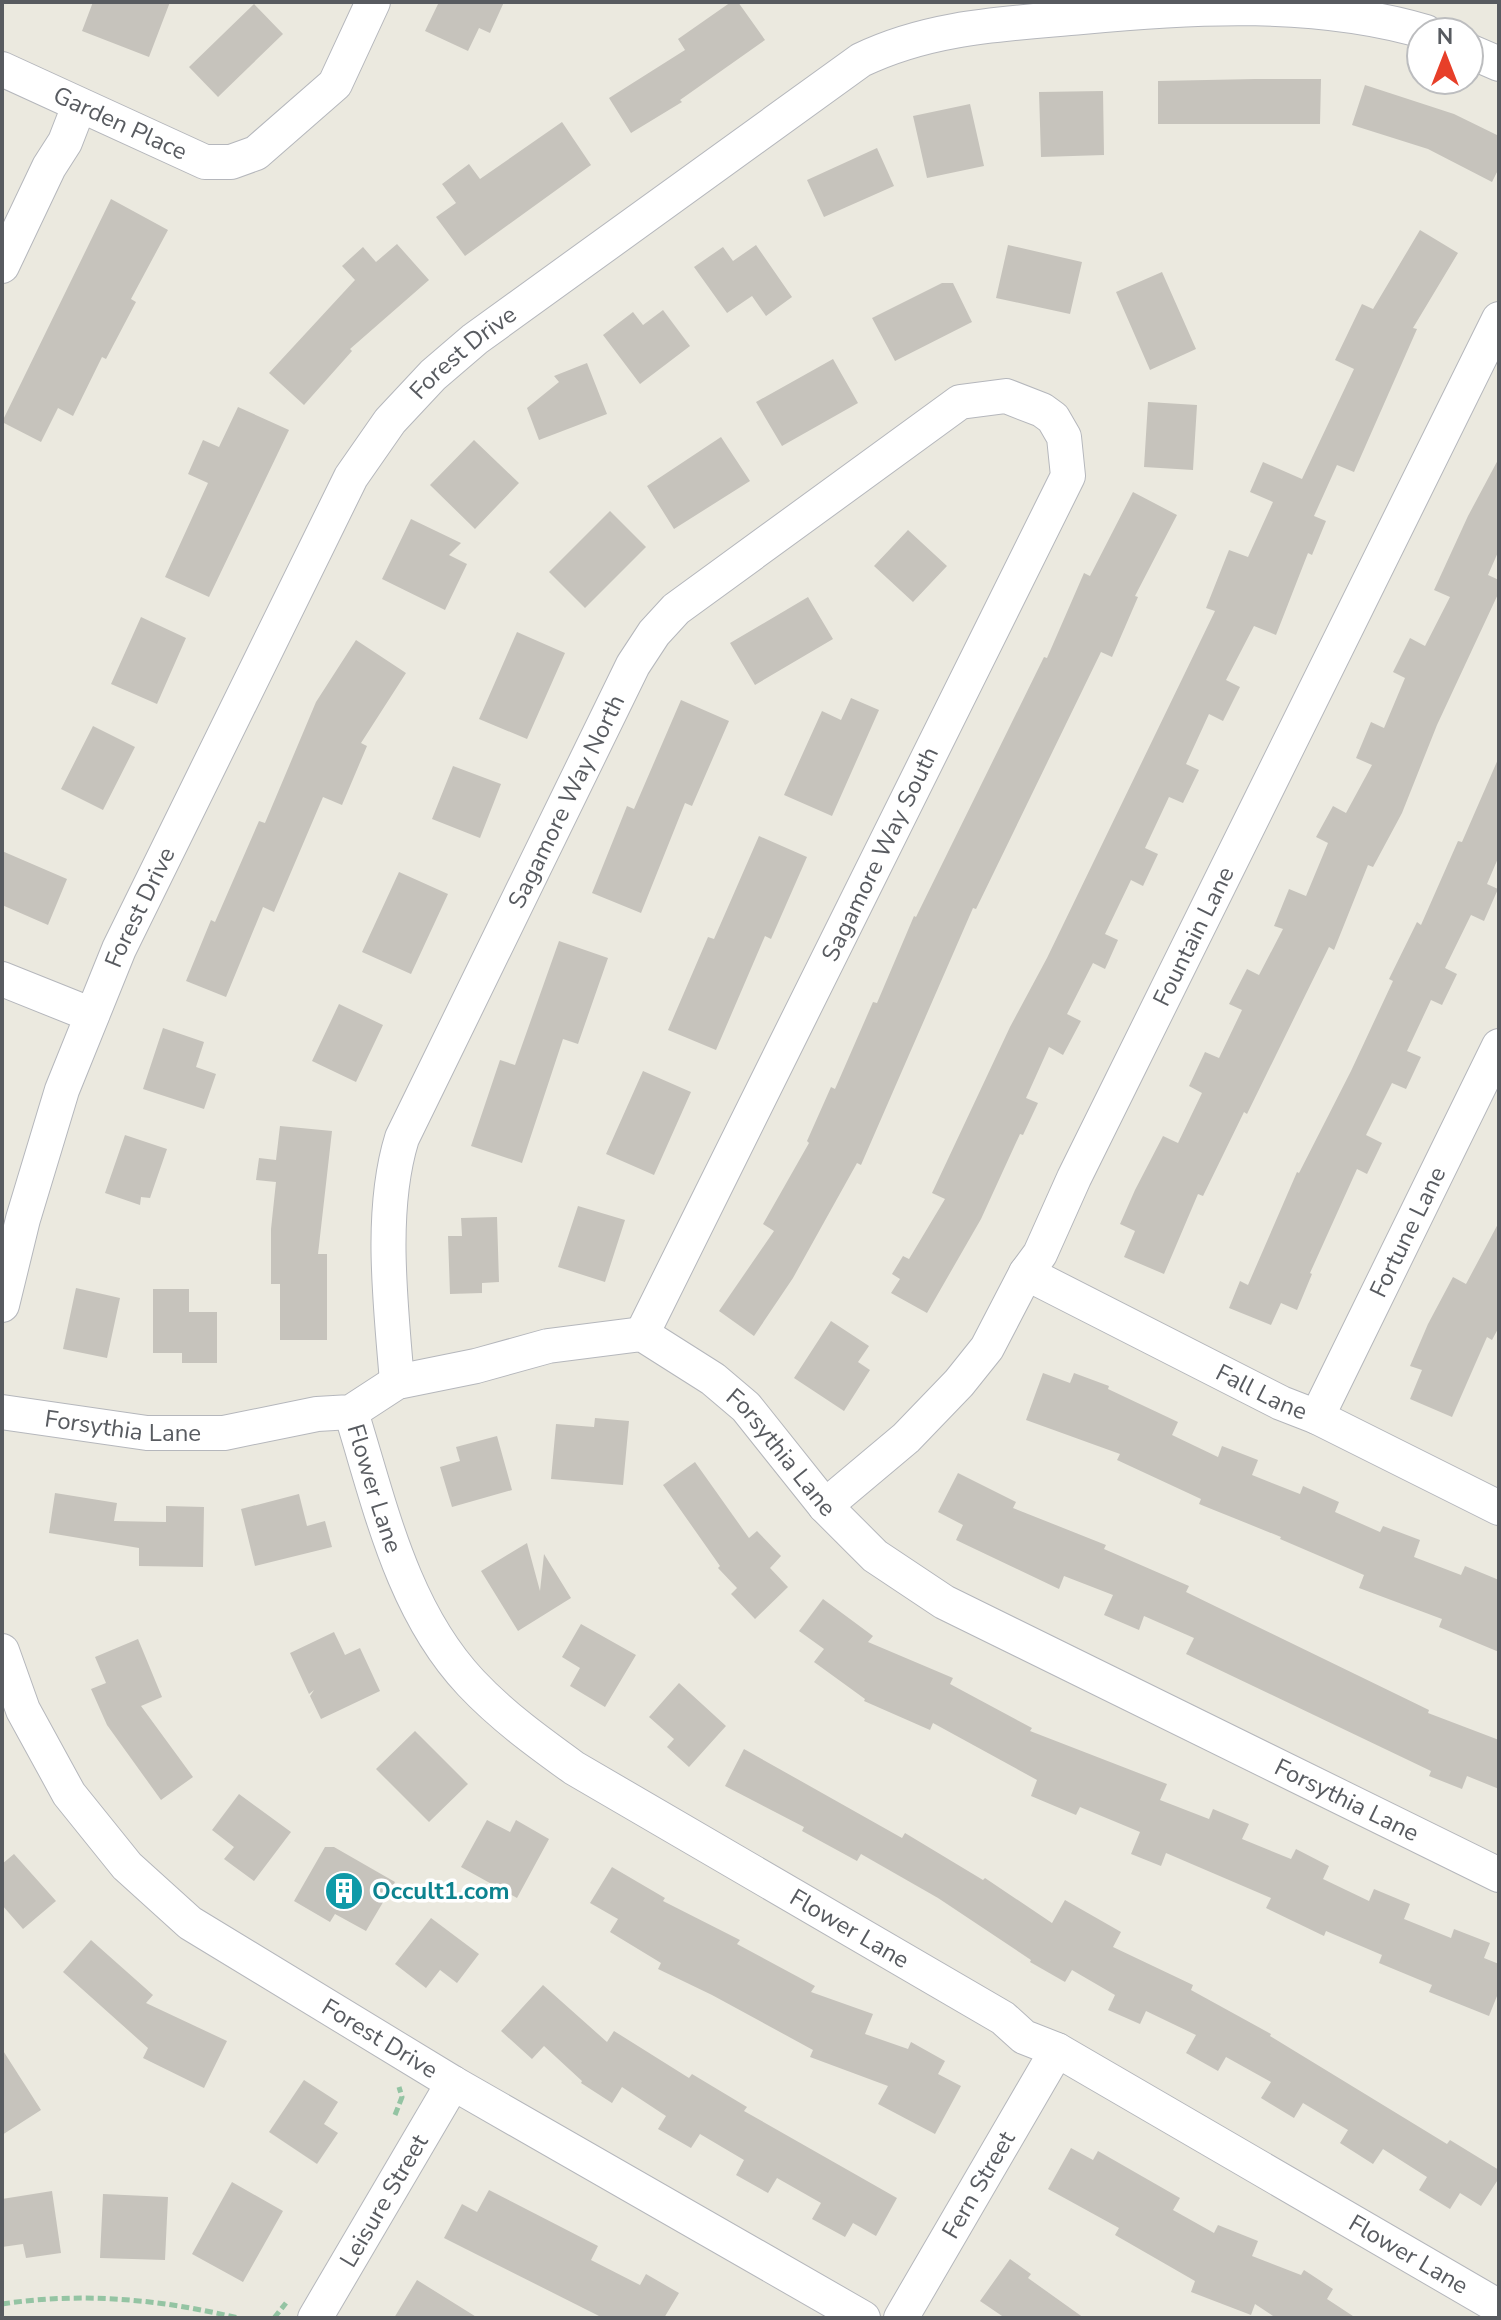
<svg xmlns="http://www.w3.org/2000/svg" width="1501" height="2320" viewBox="0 0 1501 2320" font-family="'Nunito Sans',sans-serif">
<rect width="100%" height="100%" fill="#ebe9df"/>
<!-- building -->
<path fill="#c6c3bc" d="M93,2H170L149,57L82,31Z
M439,2H504L490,33L479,28L468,51L425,31Z
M731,2H738L765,40L680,100L682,102L631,133L609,98L685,50L678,39Z
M254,4L283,34L218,97L189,67Z
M1255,79H1321L1320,124H1158V81Z
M1365,85L1454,114L1499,136V168L1492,182L1428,149L1352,125Z
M1103,91L1104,155L1041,157L1039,92Z
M970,104L984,166L927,178L913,116Z
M562,122L591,165L465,256L436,217L456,203L442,184L469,164L480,179Z
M877,148L894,186L824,217L807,180Z
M111,199L168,230L131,299L136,302L106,359L102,357L73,416L58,408L41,442L2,422Z
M1420,230L1458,253L1413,328L1417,329L1354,472L1337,465L1314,516L1326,521L1312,555L1308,553L1276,635L1254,626L1226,680L1240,687L1223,721L1209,714L1186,764L1199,770L1183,803L1169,797L1145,848L1158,854L1143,886L1131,880L1105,934L1118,940L1105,969L1093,963L1067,1014L1081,1021L1063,1055L1049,1047L1026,1098L1038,1103L1023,1135L1020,1134L981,1219L927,1313L891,1293L900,1279L892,1274L903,1256L909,1259L945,1199L932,1193L1010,1027L1047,958L1215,611L1206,608L1229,550L1248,557L1273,502L1250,492L1263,462L1302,479L1354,369L1335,360L1362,304L1373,309Z
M397,244L429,280L350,349L352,351L304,405L269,373L355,280L342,266L363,247L376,262Z
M756,245L792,297L766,316L752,296L727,313L694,267L723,247L733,261Z
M1008,245L1082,262L1070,314L996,298Z
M1162,272L1196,349L1150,370L1116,292Z
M942,283H953L972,322L895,361L872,318Z
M663,310L690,346L640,384L603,335L633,312L643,325Z
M833,359L858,403L782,446L756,402Z
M587,363L607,414L539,440L527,408L559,382L554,376Z
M1148,402L1197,405L1193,470L1144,467Z
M238,407L289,430L209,597L165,577L208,483L188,474L203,440L219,447Z
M721,437L750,481L674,529L647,486Z
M474,440L519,483L475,529L430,485Z
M1499,458V550L1488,575L1499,580V592L1437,725L1402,813L1373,867L1368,865L1334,950L1329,947L1247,1114L1244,1112L1203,1196L1198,1194L1164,1274L1124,1257L1135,1231L1120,1224L1135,1190L1163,1136L1178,1143L1202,1093L1189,1086L1205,1052L1219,1058L1242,1010L1229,1004L1247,969L1259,975L1283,929L1274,926L1289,889L1306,896L1328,843L1316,837L1333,806L1346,813L1372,765L1356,758L1371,722L1384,728L1405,678L1393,672L1410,638L1425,646L1450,597L1434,590L1468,516Z
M1133,492L1177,515L1135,596L1138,597L1112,657L1101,652L976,909L973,908L861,1165L857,1163L793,1278L754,1336L719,1311L774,1231L763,1224L809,1143L807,1141L831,1087L835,1089L873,1002L877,1003L914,916L916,917L1044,657L1047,658L1084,573L1090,576Z
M610,511L646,547L585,608L549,572Z
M411,519L461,543L449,555L467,564L445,610L382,579Z
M908,530L947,566L913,602L874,566Z
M808,597L833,639L755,685L730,643Z
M141,617L186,638L157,704L111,684Z
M517,632L565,653L527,739L479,719Z
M356,640L406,673L361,743L367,746L342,805L323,797L274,912L263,907L226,997L186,981L211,920L215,922L259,821L265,823L316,702Z
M851,698L879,710L832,816L784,795L822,711L841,720Z
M681,700L729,721L692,806L685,803L641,913L592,893L627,806L634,809Z
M93,726L135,747L103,810L61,789Z
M1499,757V856L1487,884L1498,889L1484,921L1471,915L1445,968L1457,974L1442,1005L1431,1000L1407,1051L1421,1057L1406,1089L1392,1083L1366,1135L1382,1143L1367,1174L1357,1169L1310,1273L1312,1274L1297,1310L1281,1303L1271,1325L1229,1308L1240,1281L1248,1285L1297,1172L1299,1173L1351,1071L1393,981L1389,979L1417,922L1421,925L1458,841L1462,842Z
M453,766L501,784L480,838L432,819Z
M759,836L807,857L771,939L765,936L716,1050L668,1030L708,937L714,939Z
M2,851L67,879L48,925L2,905Z
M399,872L448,894L411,974L362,952Z
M559,941L608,958L578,1044L563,1039L522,1163L471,1146L500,1060L515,1065Z
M339,1004L383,1025L356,1082L312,1061Z
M163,1028L204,1042L196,1067L216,1074L204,1109L143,1089Z
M643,1071L691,1092L654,1175L606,1154Z
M280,1126L332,1131L318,1254H327V1340H280V1284H271V1229L276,1182L256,1180L259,1158L276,1160Z
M125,1135L167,1149L150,1198L141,1197L140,1205L105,1193Z
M578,1206L625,1220L605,1282L558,1267Z
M497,1217L499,1282L482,1283V1293L450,1294L448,1236H462L461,1218Z
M1499,1222V1327L1492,1340L1487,1337L1452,1417L1410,1399L1422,1370L1410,1366L1428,1324L1453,1277L1466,1284Z
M76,1288L120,1298L107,1358L63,1349Z
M153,1289H189V1312H217V1363H182V1353H153Z
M831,1321L869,1346L858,1362L870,1370L844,1411L794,1378Z
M1043,1373L1070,1383L1074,1373L1109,1386L1108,1389L1178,1422L1172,1435L1218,1457L1222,1446L1258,1460L1252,1475L1300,1494L1303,1486L1339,1502L1335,1512L1380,1532L1383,1526L1420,1540L1414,1557L1461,1575L1465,1566L1499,1580V1652L1439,1627L1442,1619L1359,1588L1364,1575L1280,1539L1281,1537L1199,1504L1201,1499L1117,1460L1120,1454L1026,1420Z
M595,1418L629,1421L623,1485L551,1479L556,1424L594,1427Z
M497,1436L512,1490L452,1507L440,1467L460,1461L456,1447Z
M695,1462L749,1538L757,1531L781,1556L770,1568L788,1587L755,1619L731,1594L737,1588L718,1568L720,1566L663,1485Z
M958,1473L1016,1502L1013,1508L1106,1545L1104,1549L1189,1586L1186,1592L1429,1710L1428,1713L1499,1740V1789L1467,1776L1462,1789L1429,1776L1431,1771L1186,1654L1194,1638L1144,1616L1139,1630L1104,1615L1113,1595L1064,1576L1059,1589L956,1540L963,1525L938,1512Z
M55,1493L117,1503L114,1521L166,1522V1506L204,1507L203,1567L139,1566V1548L49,1533Z
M299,1494L307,1526L325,1521L332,1547L255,1566L241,1509Z
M527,1543L540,1591L544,1554L571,1598L518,1631L481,1571Z
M823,1599L873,1636L868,1642L953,1678L950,1684L1032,1728L1030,1731L1167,1784L1160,1800L1209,1819L1213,1809L1249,1824L1242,1839L1291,1859L1296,1849L1329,1866L1323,1879L1369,1901L1374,1889L1410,1904L1404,1919L1451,1938L1454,1929L1490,1943L1484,1958L1499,1964V1991L1489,2016L1429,1992L1432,1985L1379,1963L1382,1955L1326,1931L1324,1936L1266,1908L1271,1898L1166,1853L1161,1866L1131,1854L1140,1832L1080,1807L1076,1815L1031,1796L1037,1780L933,1723L930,1730L864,1701L865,1699L814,1662L824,1649L799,1631Z
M581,1624L636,1655L605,1707L570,1686L580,1668L562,1657Z
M334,1632L345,1655L360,1648L380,1691L321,1719L310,1696L314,1690L309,1694L290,1653Z
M138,1639L162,1697L141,1706L193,1777L161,1800L107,1725L91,1689L106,1683L95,1657Z
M679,1683L726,1726L689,1767L667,1747L674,1739L649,1717Z
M415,1731L468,1784L429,1822L376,1769Z
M744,1749L902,1838L905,1833L983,1880L985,1878L1052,1923L1065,1900L1121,1932L1113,1947L1193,1985L1191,1990L1271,2034L1270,2036L1447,2144L1450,2140L1499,2170V2178L1481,2206L1460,2193L1450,2209L1419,2190L1427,2177L1383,2149L1373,2164L1340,2143L1348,2130L1303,2103L1294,2118L1261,2098L1271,2082L1226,2057L1218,2071L1186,2053L1196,2035L1146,2011L1140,2024L1108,2010L1115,1995L1072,1970L1065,1982L1030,1962L1031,1960L938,1898L861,1854L857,1861L802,1831L804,1827L725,1786Z
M239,1794L291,1832L254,1881L224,1859L234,1847L212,1830Z
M487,1820L510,1832L516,1820L549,1839L517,1898L461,1867Z
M325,1847H334L395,1882L366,1931L335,1914L330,1922L294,1901Z
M14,1854L56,1901L23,1929L2,1905V1864Z
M612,1867L665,1898L663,1901L740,1940L737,1944L815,1986L811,1992L873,2014L865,2034L908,2049L911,2042L945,2061L938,2074L961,2086L935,2134L878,2104L888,2086L810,2057L813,2050L712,1995L658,1969L661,1963L610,1932L618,1919L590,1903Z
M431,1918L479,1954L457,1983L440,1970L426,1988L395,1964Z
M91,1940L153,1995L146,2003L227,2041L204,2088L143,2058L148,2048L63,1972Z
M543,1985L607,2042L614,2031L689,2078L692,2074L747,2107L744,2111L897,2198L876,2236L853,2223L845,2237L812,2219L821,2203L777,2178L768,2193L736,2175L744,2160L700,2134L691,2148L658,2129L666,2116L622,2087L612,2103L581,2083L582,2081L544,2046L532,2059L501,2031Z
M2,2049L41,2110L2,2135Z
M304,2080L338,2102L324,2124L338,2133L317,2164L269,2132Z
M1071,2148L1093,2160L1098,2151L1180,2198L1173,2210L1214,2233L1218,2225L1258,2241L1252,2256L1301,2275L1304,2270L1333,2289L1327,2299L1356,2318H1276L1255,2304L1251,2315L1191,2292L1195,2281L1115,2235L1119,2228L1048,2189Z
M232,2182L283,2211L243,2282L192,2254Z
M489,2190L598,2246L591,2260L640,2285L646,2274L679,2293L664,2318H603L444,2238L462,2204L477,2212Z
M52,2191L61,2253L26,2258L23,2244L2,2247V2199Z
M103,2194L168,2197L165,2260L100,2258Z
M1010,2259L1031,2274L1028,2278L1084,2318H1005L980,2301Z
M417,2280L478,2318H394Z"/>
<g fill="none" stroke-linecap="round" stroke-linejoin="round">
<!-- minor casing -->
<g stroke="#b5b7bc" stroke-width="36">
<g id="minor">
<path d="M1469,51L1499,64"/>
<path id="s1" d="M2,69L205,162H231L256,153L335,84L373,2"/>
<path d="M2,266L49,167L65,142L79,106"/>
<path d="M2,979L92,1015"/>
<path id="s2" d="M1026,1273L1281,1403L1317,1417L1499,1508"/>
<path id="s3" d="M2,1305L23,1219L62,1090L119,949L351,477L390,421L433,375L475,339L861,60C932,26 1005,24 1082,17C1195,6 1318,0 1426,32"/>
<path id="s4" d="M397,1382C391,1306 379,1212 402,1138L633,665L654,633L676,609L960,402L1006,396L1042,410L1053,418L1064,437L1068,476L642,1334"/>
<path id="s5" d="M2,1412L147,1433H224L317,1414L351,1412L397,1382L476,1366L548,1346L642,1334L713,1379L746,1407L825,1506L875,1556L944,1602L1499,1875"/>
<path id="s6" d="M351,1412C380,1505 402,1610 471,1683C502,1716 538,1742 574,1768L1003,2018L1024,2037L1057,2050L1499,2307"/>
<path id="s7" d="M1317,1417L1499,1046"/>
<path id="s8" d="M825,1506L906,1438L959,1383L987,1348L1026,1273L1040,1254L1074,1178L1499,319"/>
<path id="s9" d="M2,1651L23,1710L69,1794L127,1866L190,1923L453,2083L863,2318"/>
<path id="s10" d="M315,2318L453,2083"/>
<path id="s11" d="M901,2318L1057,2050"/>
</g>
</g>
<!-- path -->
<path stroke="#94c4a3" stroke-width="5" stroke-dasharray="8 4" stroke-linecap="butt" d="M395,2115L402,2097L399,2087
M2,2304C81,2292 160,2299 238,2318
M274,2318L286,2303"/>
<!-- minor -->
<use href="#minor" stroke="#fff" stroke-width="34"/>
</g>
<!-- icons -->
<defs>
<g id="building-disc" transform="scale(2)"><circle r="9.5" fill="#0f9aa8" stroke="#fff"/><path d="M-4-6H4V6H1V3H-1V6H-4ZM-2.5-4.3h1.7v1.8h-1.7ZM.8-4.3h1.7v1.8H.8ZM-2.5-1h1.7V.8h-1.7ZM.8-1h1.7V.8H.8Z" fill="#fff"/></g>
</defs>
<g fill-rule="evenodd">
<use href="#building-disc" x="344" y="1891"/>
</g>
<g text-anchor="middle" stroke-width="7" stroke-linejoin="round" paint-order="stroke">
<!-- street labels -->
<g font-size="24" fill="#585b60" stroke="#fff">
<text dy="8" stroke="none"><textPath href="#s1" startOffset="130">Garden Place</textPath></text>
<text dy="8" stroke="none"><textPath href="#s3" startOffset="1070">Forest Drive</textPath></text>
<text dy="8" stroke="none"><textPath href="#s4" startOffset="620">Sagamore Way North</textPath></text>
<text transform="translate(880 854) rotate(-64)" y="8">Sagamore Way South</text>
<text dy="8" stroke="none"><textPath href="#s3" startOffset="422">Forest Drive</textPath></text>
<text dy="8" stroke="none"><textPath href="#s8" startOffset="688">Fountain Lane</textPath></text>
<text dy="8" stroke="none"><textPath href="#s7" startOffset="206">Fortune Lane</textPath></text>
<text dy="8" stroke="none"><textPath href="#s2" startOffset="264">Fall Lane</textPath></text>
<text dy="8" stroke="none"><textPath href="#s5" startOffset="122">Forsythia Lane</textPath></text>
<text dy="8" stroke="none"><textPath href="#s5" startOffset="842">Forsythia Lane</textPath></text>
<text dy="8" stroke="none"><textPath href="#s6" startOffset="80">Flower Lane</textPath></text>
<text dy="8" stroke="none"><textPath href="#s5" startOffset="1514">Forsythia Lane</textPath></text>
<text dy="8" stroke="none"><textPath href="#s6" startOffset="752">Flower Lane</textPath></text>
<text dy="8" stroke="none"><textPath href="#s9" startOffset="558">Forest Drive</textPath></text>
<text dy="8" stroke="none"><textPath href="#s11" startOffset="154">Fern Street</textPath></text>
<text dy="8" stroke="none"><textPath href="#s10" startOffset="136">Leisure Street</textPath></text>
<text dy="8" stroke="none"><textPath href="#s6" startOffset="1400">Flower Lane</textPath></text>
</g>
<!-- culture labels -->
<g font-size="24" font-weight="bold" fill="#0d838f" stroke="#fff" text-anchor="start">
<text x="372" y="1899">Occult1.com</text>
</g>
</g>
<!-- border -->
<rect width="1501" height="2320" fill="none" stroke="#585b60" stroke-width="8"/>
<!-- north arrow -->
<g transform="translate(1445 56)"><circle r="38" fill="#ffffff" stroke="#bcbdbf" stroke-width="2"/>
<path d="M0-6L14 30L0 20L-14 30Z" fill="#e73f29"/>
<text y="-12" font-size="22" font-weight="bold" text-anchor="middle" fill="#585b60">N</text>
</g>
</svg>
